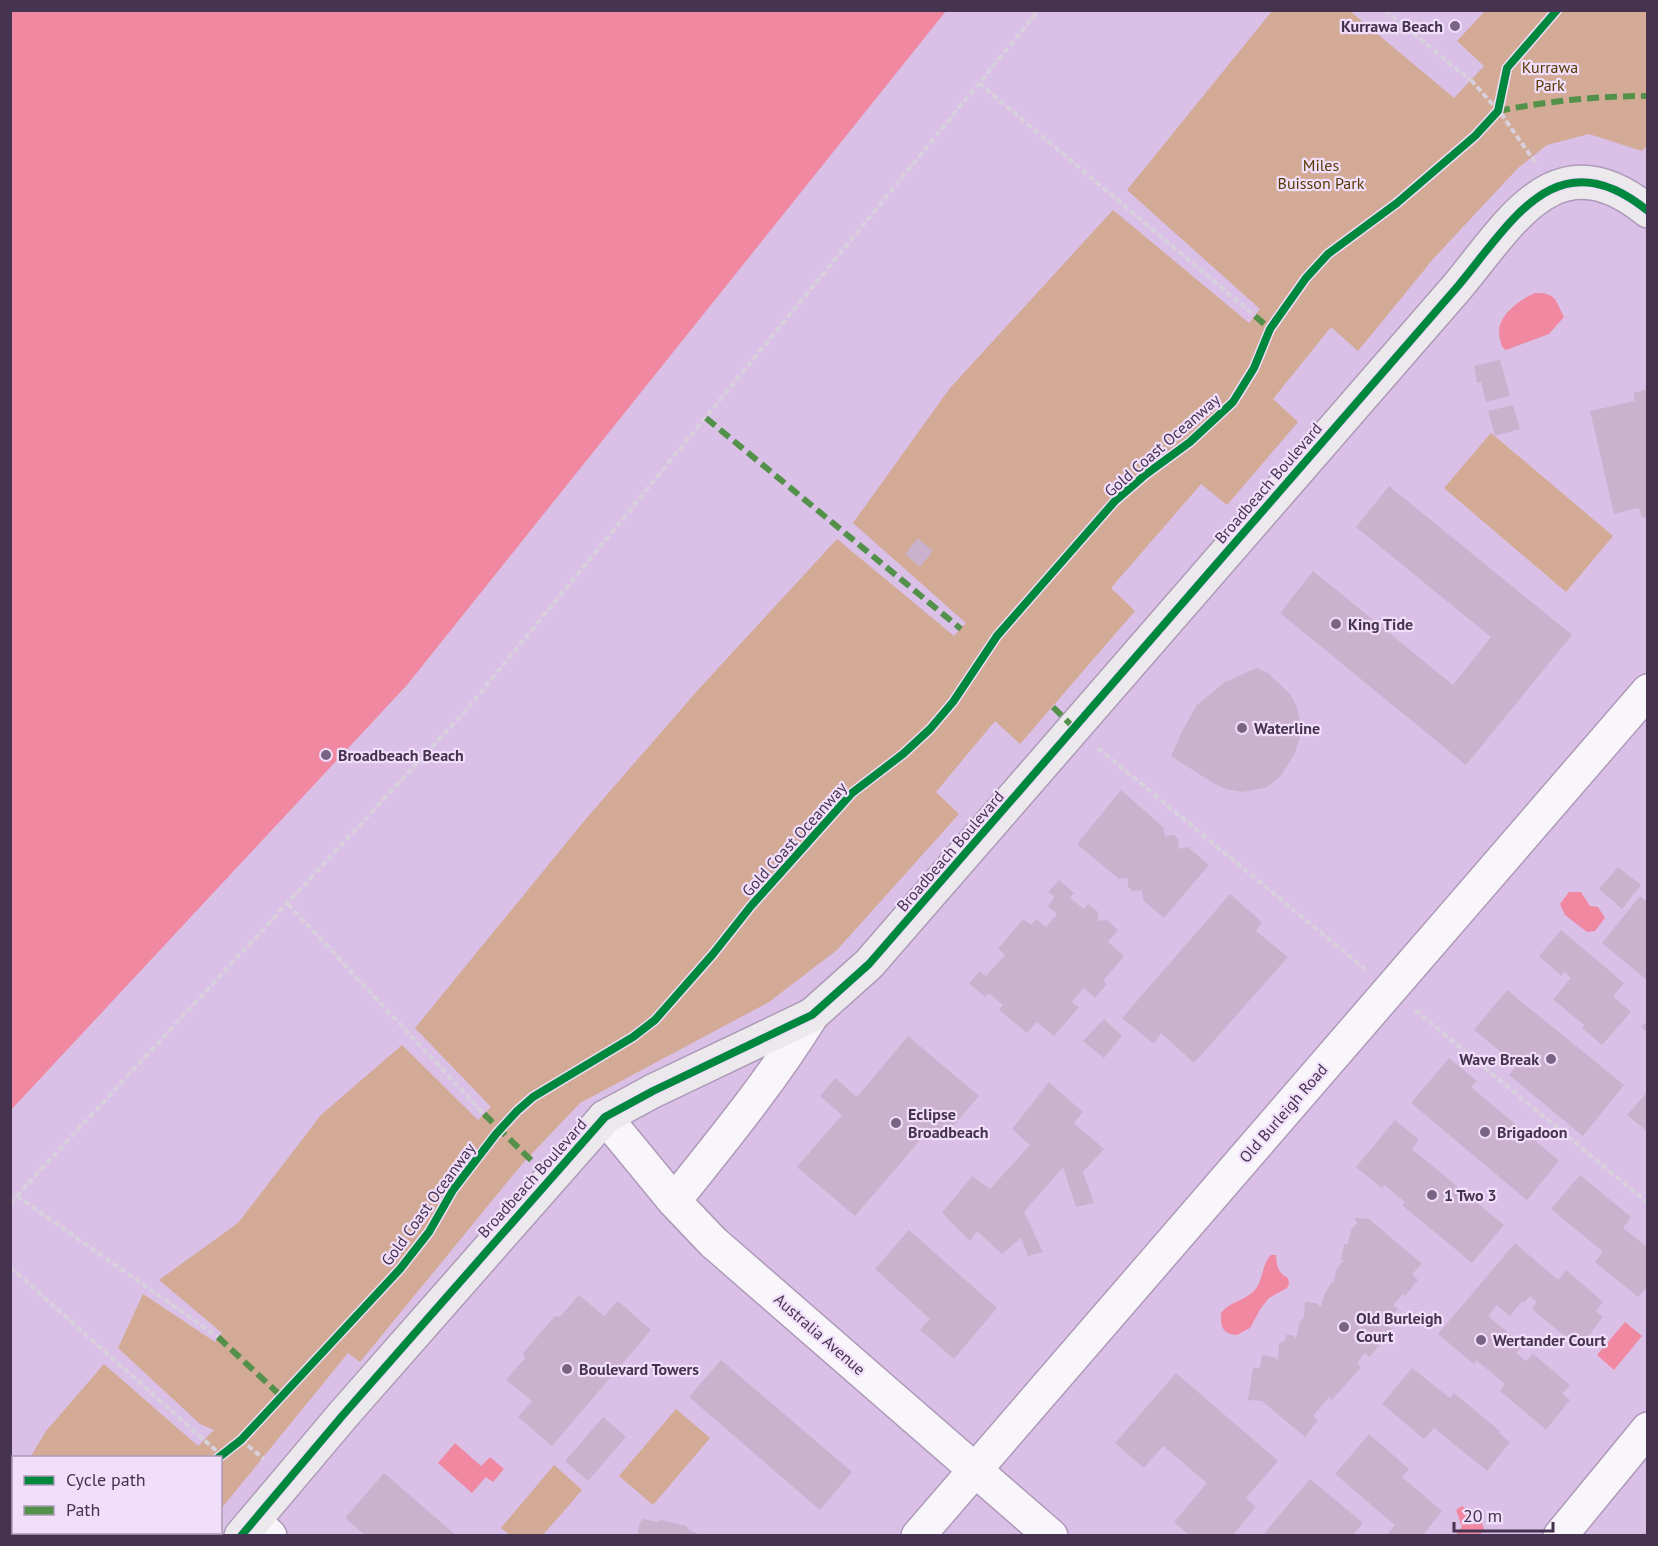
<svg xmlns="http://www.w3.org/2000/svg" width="1658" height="1546" viewBox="0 0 1658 1546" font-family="'PT Sans',sans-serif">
<rect width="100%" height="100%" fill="#dac0e7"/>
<!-- green -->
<path fill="#d2aa95" d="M1272,11H1350L1454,98L1484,66L1457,41L1485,11H1647L1648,144L1642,151L1589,134L1547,145L1518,168L1434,258L1358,351L1331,327L1273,399L1298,422L1227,505L1201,484L1111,588L1135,611L1020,744L995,721L936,792L959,814L837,950L769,1002L580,1103L523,1163L360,1362L348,1353L221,1509L220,1458H30L46,1431L104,1364L198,1446L214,1430L200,1424L118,1348L143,1294L215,1342L222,1333L159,1280L238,1223L321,1115L402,1045L478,1120L491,1107L415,1028L585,820L697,691L837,539L954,636L966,623L853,523L950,388L1113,210L1249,323L1260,309L1127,190Z
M1491,433L1613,536L1566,592L1444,488Z
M676,1409L710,1438L653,1505L619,1476Z
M554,1465L582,1490L543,1535H510L501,1528Z
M13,1488L14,1532L201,1533L199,1536L11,1535V1493Z"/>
<!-- water -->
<path fill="#f088a2" d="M11,10L946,11L407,685L11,1110Z
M1535,293C1556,292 1556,301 1564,317L1549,334L1506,350L1502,347C1501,342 1499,337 1499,332C1499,314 1521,299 1535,293Z
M1569,892H1581L1590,906L1598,907L1605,918L1595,931L1587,932L1565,915L1560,904Z
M1271,1255H1276C1277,1266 1277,1272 1288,1278L1289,1284L1287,1288L1269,1298L1261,1308L1250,1328L1237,1335C1223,1334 1220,1327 1221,1313C1229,1302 1244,1301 1254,1291C1264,1280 1261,1265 1271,1255Z
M1625,1322L1642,1336L1614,1370L1597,1355Z
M455,1443L481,1466L490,1457L504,1469L493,1482L486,1477L472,1493L438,1463Z
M1462,1506L1479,1518L1484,1528L1480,1535H1456L1462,1527L1456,1510Z"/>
<!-- building -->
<path fill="#cab1cd" d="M1500,360L1510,396L1486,402L1481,382L1477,383L1474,366Z
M1648,389V517L1642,518L1639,508L1614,514L1590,411L1635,401L1633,393Z
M1513,405L1520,429L1495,436L1488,411Z
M1389,486L1572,635L1466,765L1280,613L1313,571L1453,685L1491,637L1356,527Z
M918,538L933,551L920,567L905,554Z
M1257,668L1268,673L1290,694L1297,707L1300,722V737L1295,753L1281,776L1265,788L1242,792L1226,789L1213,783L1171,756L1181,733L1197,705L1225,682Z
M1121,790L1163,827L1165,836L1174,835L1178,839L1179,849L1188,847L1209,865L1164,918L1143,900L1142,890L1133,891L1128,887V878L1119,879L1077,844Z
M1618,867L1641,885L1622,909L1599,889Z
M1059,880L1074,893L1070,898L1084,909L1088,904L1098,912V921L1107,920L1118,930L1108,942L1124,956L1103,981L1107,984L1095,998L1084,988L1072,1002L1079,1007L1054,1036L1037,1022L1027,1033L999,1010L1003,1005L989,993L985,997L969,983L980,971L986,976L1005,955L998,949L1023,919L1031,925L1036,919L1046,927L1057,914L1048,906L1055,897L1048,892Z
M1230,894L1262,922L1256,931L1288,957L1194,1063L1161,1033L1154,1044L1122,1018Z
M1640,896L1648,902V981L1602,943Z
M1561,930L1624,983L1613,996L1631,1012L1602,1045L1582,1028L1584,1025L1553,999L1571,978L1564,972L1561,976L1539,956Z
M1507,990L1624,1085L1583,1136L1509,1075L1517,1065L1474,1030Z
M1104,1019L1122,1036L1104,1058L1083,1041Z
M1648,1020V1033L1641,1027Z
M908,1036L979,1096L940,1141L928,1131L855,1216L797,1167L842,1115L820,1096L835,1078L857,1097Z
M1449,1058L1477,1081L1471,1087L1559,1161L1527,1200L1411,1103Z
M1049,1082L1083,1112L1074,1123L1104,1149L1083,1172L1094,1203L1076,1207L1063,1167L1024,1212L1043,1252L1028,1256L1021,1238L1002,1254L977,1231L970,1241L942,1213L972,1176L990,1189L1030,1145L1012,1129Z
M1648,1091V1132L1627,1115Z
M1395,1120L1419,1140L1412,1149L1504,1225L1472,1263L1402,1205L1405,1202L1384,1185L1382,1188L1356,1167Z
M1580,1175L1631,1217L1623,1228L1648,1248V1286L1638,1297L1595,1262L1603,1252L1551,1209Z
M1356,1218L1369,1219L1422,1264L1412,1274L1418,1280L1405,1296L1403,1294L1393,1305L1398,1309L1386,1324L1392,1329L1370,1357L1365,1353L1357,1363L1361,1367L1332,1400L1329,1397L1313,1416L1318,1420L1305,1437L1262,1401L1248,1400L1253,1368H1260L1262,1355L1274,1357L1278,1360L1279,1344L1286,1339V1335H1293L1296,1339L1299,1324L1304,1316L1305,1302L1316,1303L1321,1307L1324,1295L1331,1283L1334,1282L1336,1270L1344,1260H1341L1344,1244H1348L1351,1230L1358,1222L1355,1221Z
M909,1230L997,1308L954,1359L920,1330L930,1319L875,1269Z
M1515,1243L1558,1280L1566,1270L1603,1302L1596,1311L1603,1317L1579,1348L1532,1309L1537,1302L1530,1296L1524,1303L1522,1301L1510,1316L1497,1305L1488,1316L1523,1345L1516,1353L1526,1361L1533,1354L1570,1385L1562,1394L1570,1400L1546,1430L1500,1391L1505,1384L1476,1360L1474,1364L1438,1334Z
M579,1295L604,1316L618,1301L651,1330L552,1446L518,1417L532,1401L506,1380L525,1358L523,1353L555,1316L560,1317Z
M721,1360L852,1472L820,1510L689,1397Z
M1412,1368L1450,1398L1454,1393L1500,1431L1499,1433L1510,1442L1487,1471L1434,1428L1424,1439L1382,1404Z
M1176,1373L1278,1461L1246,1498L1256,1507L1232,1536H1190L1174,1522L1207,1483L1163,1446L1144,1468L1115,1443Z
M603,1417L626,1437L588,1481L565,1461Z
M1369,1434L1409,1469L1402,1477L1442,1511L1422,1536H1386L1395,1525L1335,1474Z
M384,1473L457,1536H366L345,1518Z
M1310,1479L1363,1523L1352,1536H1262Z
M643,1519L657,1522L661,1520L686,1526L689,1530L704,1536H637L640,1522Z"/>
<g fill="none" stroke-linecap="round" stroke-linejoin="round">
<!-- street casing -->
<g stroke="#ae9ab8" stroke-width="36">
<path id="street" d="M605,1117L674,1201L713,1242L1051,1536
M674,1201C722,1141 772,1080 812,1015
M254,1521L270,1536
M918,1536L1648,691
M1560,1536L1648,1429"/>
</g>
<!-- secondary casing -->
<g stroke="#ae9ab8" stroke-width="36">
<path id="secondary" d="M241,1536L343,1415L605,1117L653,1091L812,1015L869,964L1458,286C1512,221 1557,137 1648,211"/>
</g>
<!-- path -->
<path stroke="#d8d0dc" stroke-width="4" stroke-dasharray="6 3" stroke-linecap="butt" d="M1385,10L1470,80
M1471,80L1502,115L1535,162
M979,83L1255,316
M1098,748L1365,969
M288,904L484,1114
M1415,1010L1648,1203
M17,1196L218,1337
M10,1203L468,708L1039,10
M10,1267L221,1455
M241,1440L264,1459"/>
<!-- street -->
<use href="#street" stroke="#f9f6fb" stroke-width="33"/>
<!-- secondary -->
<use href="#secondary" stroke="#ebe9ec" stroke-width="33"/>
<!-- quiet -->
<path stroke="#53914a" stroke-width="6" stroke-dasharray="12 6" stroke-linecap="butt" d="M1498,111C1548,101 1597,96 1648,96
M1255,316L1270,329
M706,418L961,629
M1053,707L1074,728
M484,1114L535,1164
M218,1337L282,1397"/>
<!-- cycleway casing -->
<g stroke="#f0defb" stroke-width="11">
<path id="cycleway" d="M218,1458L241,1440L400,1269L429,1232L453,1190L496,1134L517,1111L533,1097L633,1037L655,1020L713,954L751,906L852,793L903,754L930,729L953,702L997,636L1115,501L1145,475L1190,442L1233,402L1254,368L1270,329L1306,278L1328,254L1397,203L1475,136L1498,111L1507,68L1557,10
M241,1536L343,1415L605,1117L653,1091L812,1015L869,964L1458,286C1512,221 1557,137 1648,211"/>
</g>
<!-- cycleway -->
<use href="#cycleway" stroke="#00873e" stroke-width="8"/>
</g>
<!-- markers -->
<g fill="#7a6485" stroke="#f0defb" stroke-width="2">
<circle cx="1455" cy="26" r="6"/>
<circle cx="1336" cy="624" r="6"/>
<circle cx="1242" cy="728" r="6"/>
<circle cx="326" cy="755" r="6"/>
<circle cx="1551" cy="1059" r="6"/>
<circle cx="896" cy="1123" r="6"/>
<circle cx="1485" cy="1132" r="6"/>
<circle cx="1432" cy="1195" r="6"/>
<circle cx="1344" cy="1327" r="6"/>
<circle cx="1481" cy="1340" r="6"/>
<circle cx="567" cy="1369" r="6"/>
</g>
<g text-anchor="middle" stroke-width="4.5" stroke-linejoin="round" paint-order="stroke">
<!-- poi labels -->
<g font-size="16" font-weight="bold" fill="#463350" stroke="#f0defb" text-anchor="start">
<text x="1443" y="32" text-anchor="end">Kurrawa Beach</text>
<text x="1348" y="630">King Tide</text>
<text x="1254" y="734">Waterline</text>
<text x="338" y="761">Broadbeach Beach</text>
<text x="1539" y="1065" text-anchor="end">Wave Break</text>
<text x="908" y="1120">Eclipse<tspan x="908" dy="18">Broadbeach</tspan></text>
<text x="1497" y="1138">Brigadoon</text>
<text x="1444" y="1201">1 Two 3</text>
<text x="1356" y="1324">Old Burleigh<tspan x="1356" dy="18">Court</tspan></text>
<text x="1493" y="1346">Wertander Court</text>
<text x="579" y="1375">Boulevard Towers</text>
</g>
<!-- park labels -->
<g font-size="16" fill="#593800" stroke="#f0defb">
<text x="1550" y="73">Kurrawa<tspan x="1550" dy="18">Park</tspan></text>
<text x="1321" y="171">Miles<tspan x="1321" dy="18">Buisson Park</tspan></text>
</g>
<!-- street labels -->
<g font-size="16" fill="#463350" stroke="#f0defb">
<text transform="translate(1162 445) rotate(-41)" y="6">Gold Coast Oceanway</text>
<text transform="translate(1268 483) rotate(-49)" y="6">Broadbeach Boulevard</text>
<text transform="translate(794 839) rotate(-48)" y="6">Gold Coast Oceanway</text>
<text transform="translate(950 851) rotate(-49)" y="6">Broadbeach Boulevard</text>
<text transform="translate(1283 1113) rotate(-49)" y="6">Old Burleigh Road</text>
<text transform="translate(532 1178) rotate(-48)" y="6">Broadbeach Boulevard</text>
<text transform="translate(428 1204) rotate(-54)" y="6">Gold Coast Oceanway</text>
<text transform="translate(820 1334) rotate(41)" y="6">Australia Avenue</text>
</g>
</g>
<!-- border -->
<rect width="1658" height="1546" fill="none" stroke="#463350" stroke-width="24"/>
<!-- legend -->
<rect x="12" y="1456" width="210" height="78" fill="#f0defb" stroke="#ac9ab7" stroke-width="1.5"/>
<rect x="24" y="1476" width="30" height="9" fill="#00873e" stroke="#ac9ab7" stroke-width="1.5"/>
<text x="66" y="1486" font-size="18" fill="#463350">Cycle path</text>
<rect x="24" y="1506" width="30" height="9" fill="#53914a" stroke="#ac9ab7" stroke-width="1.5"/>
<text x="66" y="1516" font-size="18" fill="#463350">Path</text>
<!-- scale -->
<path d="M1454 1522v9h99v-9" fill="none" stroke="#463350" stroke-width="3"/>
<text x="1463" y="1522" font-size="18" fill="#463350" stroke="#f0defb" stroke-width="4.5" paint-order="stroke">20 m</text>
</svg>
